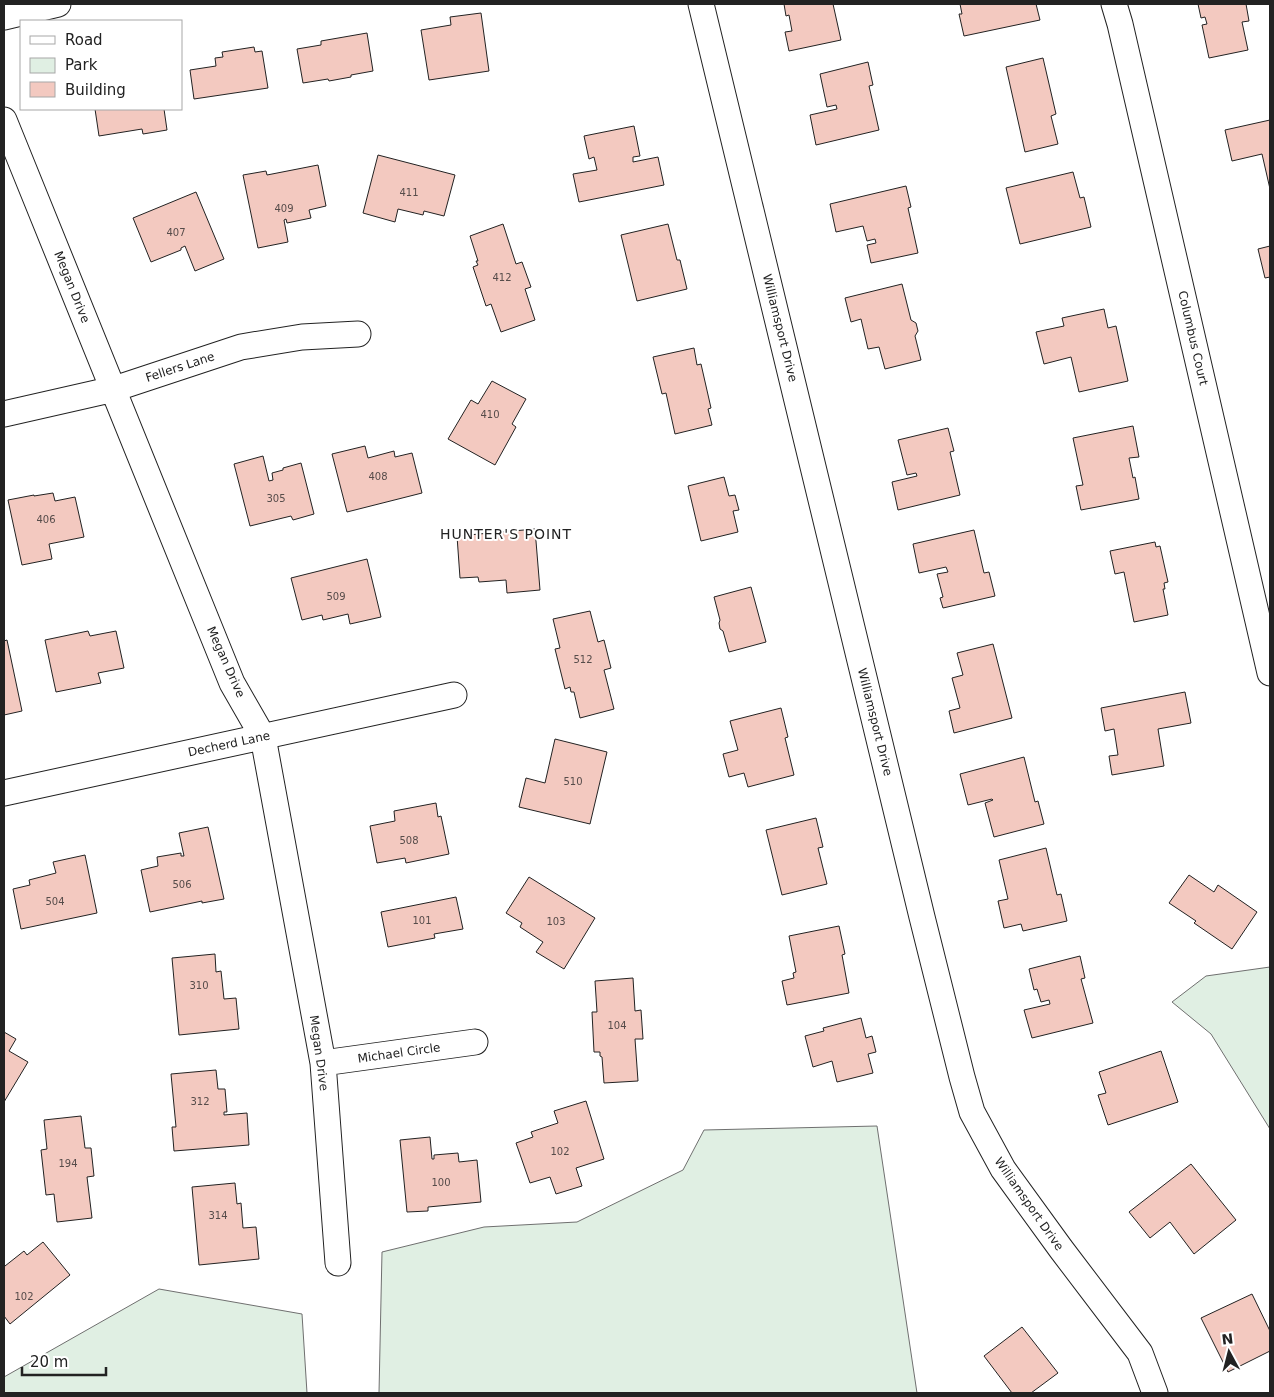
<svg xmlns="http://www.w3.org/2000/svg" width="1274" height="1397" viewBox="0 0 1274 1397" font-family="'DejaVu Sans',sans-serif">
<rect width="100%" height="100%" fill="#fff"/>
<!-- green -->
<path fill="#e0efe3" stroke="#6f6f6f" d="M1270,967V1129L1211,1034L1172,1002L1206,976Z
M877,1126L917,1393H379L382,1252L484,1227L577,1222L683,1170L704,1130Z
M159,1289L302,1314L307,1393H4V1377Z"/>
<!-- building -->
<path fill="#f3c9c0" stroke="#222" d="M784,4H833L841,40L789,51L785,32L792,31L789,15L786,16Z
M960,4H1036L1040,20L964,36L959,14H962Z
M1198,4H1246L1249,21L1242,22L1248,50L1209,58L1202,25L1207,24L1205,17L1201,18Z
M481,13L489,71L429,80L421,30L451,25L450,17Z
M367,33L373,71L351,75V77L329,81L328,79L303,83L297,49L321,45V41Z
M254,47L255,52L262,51L268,88L194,99L190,70L216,66L215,58L223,57L222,52Z
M1043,58L1056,114L1051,116L1058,144L1025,152L1006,67Z
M868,62L873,85L869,86L879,130L816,145L810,115L837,109L836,105L827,107L820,74Z
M95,109H164L167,130L143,134L142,129L99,136Z
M1270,120V189L1262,154L1232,161L1225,130Z
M634,126L640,156L633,157V162L658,157L664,185L579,202L573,174L597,170L594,157L589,159L584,136Z
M378,155L455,175L444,216L424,211L423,215L398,209L395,222L363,213Z
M318,165L326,206L309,210L311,218L287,223L286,219L284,220L288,242L258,248L243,175L266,171L267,175Z
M1073,172L1080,198L1084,197L1091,227L1020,244L1006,188Z
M906,186L911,207L908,208L918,253L871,263L867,245L876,243L875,239L867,241L863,226L836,232L830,204Z
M196,192L224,259L195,271L185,246L181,248V250L151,262L133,218Z
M503,224L516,264L522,262L531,287L525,289L535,320L501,332L491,304L486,306L473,267L478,265L476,261H478L470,236Z
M668,224L677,260H680L687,289L637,301L621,235Z
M1270,246V277L1265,278L1258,249Z
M902,284L911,320L916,323L918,331L915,336L921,360L885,369L879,347L868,349L861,319L851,322L845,298Z
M1104,309L1108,328L1116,326L1128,381L1079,392L1071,357L1044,364L1036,332L1064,326L1062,318Z
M694,348L697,365L701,364L711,408L708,409L712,425L675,434L666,393L662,394L653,357Z
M492,381L526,399L512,424L516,427L495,465L448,439L471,400L478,404Z
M1133,426L1139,457L1129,458L1133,478L1135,477L1139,499L1081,510L1076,486L1083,485L1073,438Z
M948,428L954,451L950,452L960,495L898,510L892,482L917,476L916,473L907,475L898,440Z
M365,446L368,458L394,451L395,457L412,453L422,493L347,512L332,454Z
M263,456L269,481L273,480L272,473L283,470V468L301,463L314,514L293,520L291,516L250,526L234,464Z
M724,477L729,496L735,495L739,510L733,511L738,532L701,541L688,486Z
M53,493L55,501L75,497L84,537L49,544L52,559L22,565L8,500L34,495V496Z
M535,529L540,590L507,593L506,580L479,582L478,577L460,578L457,536Z
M974,530L984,573L989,572L995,596L943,608L940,598L943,597L937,574L948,572L946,567L919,573L913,544Z
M1155,542L1156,547L1160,546L1168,582L1164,583L1165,589H1163L1168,615L1134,622L1124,572L1115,574L1110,551Z
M367,559L381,617L350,624L348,614L323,620L322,615L302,620L291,578Z
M751,587L766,642L729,652L723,631L720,629L719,623L720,620L714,597Z
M590,611L598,642L604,640L611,668L604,670L614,709L580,718L574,692H571L570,687L565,689L555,649L560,648L553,619Z
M88,631L90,636L116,631L124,668L98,673L101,683L56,692L45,640Z
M7,640L22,711L4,715V641Z
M993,644L1012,718L954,733L949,711L960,708L952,678L963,675L957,653Z
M1185,692L1191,723L1158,729L1164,766L1112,775L1109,756L1118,755L1114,729L1105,731L1101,708Z
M781,708L788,737L785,738L794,775L748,787L744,773L729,777L723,754L738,750L730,721Z
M555,739L607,752L590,824L519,807L526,778L545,783Z
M1024,757L1035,802L1038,801L1044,824L994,837L985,803L993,800L992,799L968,805L960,774Z
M436,803L438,817L441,816L449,854L406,863L405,858L377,863L370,826L395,821L394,811Z
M816,818L823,847L818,848L827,884L782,895L766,830Z
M208,827L224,899L202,903V901L150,912L141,870L158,866L157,857L181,853V856H184L179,833Z
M1046,848L1057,895L1061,894L1067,921L1023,931L1021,924L1004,928L998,901L1008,899L999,860Z
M85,855L97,913L21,929L13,889L30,885L29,880L56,873L53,862Z
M1189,875L1214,892L1218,885L1257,912L1232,949L1194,923L1196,921L1169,903Z
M529,877L595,918L564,969L536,952L543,942L520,927L522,923L506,913Z
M456,897L463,929L434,934L435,938L388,947L381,912Z
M839,926L845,954L842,955L849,993L787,1005L782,981L794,978L793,973L796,972L789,936Z
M215,954L216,972L221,971L224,999L236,998L239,1029L179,1035L172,958Z
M1080,956L1085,978L1081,979L1093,1023L1032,1038L1024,1010L1050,1004L1049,1000L1041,1002L1037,989L1034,990L1029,969Z
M633,978L635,1011L641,1010L643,1039H635L638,1081L604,1083L602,1057L600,1056V1052H594L592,1012H597L595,981Z
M861,1018L866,1038L872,1036L876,1052L868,1054L873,1073L837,1082L832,1061L813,1067L805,1036L824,1031L823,1028Z
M4,1032L16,1039L9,1051L28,1062L4,1102Z
M1161,1051L1178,1102L1108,1125L1098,1095L1106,1093L1099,1072Z
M216,1070L218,1089H225L227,1112H224V1115L247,1113L249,1145L174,1151L172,1127H176L171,1074Z
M586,1101L604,1159L576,1168L582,1186L556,1194L550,1177L530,1183L516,1143L533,1137L531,1132L558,1123L554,1111Z
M81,1116L85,1148H91L94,1176L87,1177L92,1218L57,1222L54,1194L46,1195L41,1150L47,1149L44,1120Z
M430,1137L432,1159H434V1155L458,1153L459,1162L477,1160L481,1202L428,1207V1211L407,1212L400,1140Z
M1191,1164L1236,1220L1194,1254L1170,1222L1150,1238L1129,1212Z
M235,1183L237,1204L241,1203L243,1228L256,1227L259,1259L199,1265L192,1187Z
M43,1242L70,1275L10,1324L4,1316V1264L5,1266L24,1251L27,1255Z
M1252,1294L1270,1331V1351L1228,1372L1201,1318Z
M1022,1327L1058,1373L1031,1393H1012L984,1356Z"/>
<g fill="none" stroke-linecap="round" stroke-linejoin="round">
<!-- minor casing -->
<g stroke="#222" stroke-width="27">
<path id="minor" d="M701,4L922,917L962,1077L972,1112L1003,1169L1061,1249L1140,1353L1155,1393
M1114,4L1120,24L1270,673
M4,17L58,4
M4,120L232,683L263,737L323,1063L338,1263
M4,414L114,389L241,347L302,337L358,334
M4,793L454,695
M323,1063L475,1042"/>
</g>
<!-- minor -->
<use href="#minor" stroke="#fff" stroke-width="25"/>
</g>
<g text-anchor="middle" stroke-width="4" stroke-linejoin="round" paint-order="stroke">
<!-- number labels -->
<g font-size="10" fill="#564c4a">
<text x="409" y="196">411</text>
<text x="284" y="212">409</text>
<text x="176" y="236">407</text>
<text x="502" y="281">412</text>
<text x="490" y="418">410</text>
<text x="378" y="480">408</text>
<text x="276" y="502">305</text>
<text x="46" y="523">406</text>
<text x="336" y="600">509</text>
<text x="583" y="663">512</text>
<text x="573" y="785">510</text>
<text x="409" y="844">508</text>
<text x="182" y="888">506</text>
<text x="55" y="905">504</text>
<text x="422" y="924">101</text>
<text x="556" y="925">103</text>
<text x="199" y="989">310</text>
<text x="617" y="1029">104</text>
<text x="200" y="1105">312</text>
<text x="560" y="1155">102</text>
<text x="68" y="1167">194</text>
<text x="441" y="1186">100</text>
<text x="218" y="1219">314</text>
<text x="24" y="1300">102</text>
</g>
<!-- street labels -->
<g font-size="12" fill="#222" stroke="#fff">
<text transform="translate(72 287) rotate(68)" y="4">Megan Drive</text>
<text transform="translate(780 328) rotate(76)" y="4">Williamsport Drive</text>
<text transform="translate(1193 338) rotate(77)" y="4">Columbus Court</text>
<text transform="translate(180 367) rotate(-18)" y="4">Fellers Lane</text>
<text transform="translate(226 662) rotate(66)" y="4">Megan Drive</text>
<text transform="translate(875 722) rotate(76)" y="4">Williamsport Drive</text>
<text transform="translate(229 744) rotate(-12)" y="4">Decherd Lane</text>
<text transform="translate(319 1053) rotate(82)" y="4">Megan Drive</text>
<text transform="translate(399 1053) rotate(-8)" y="4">Michael Circle</text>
<text transform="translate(1029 1204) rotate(55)" y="4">Williamsport Drive</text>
</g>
<!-- neighbourhood labels -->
<g font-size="14" letter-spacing="1" fill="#222" stroke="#fff">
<text x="506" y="539">HUNTER'S POINT</text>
</g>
</g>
<!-- border -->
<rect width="1274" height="1397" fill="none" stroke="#222222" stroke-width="10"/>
<!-- legend -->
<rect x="20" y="20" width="162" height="90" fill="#ffffff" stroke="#a7a7a7"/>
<rect x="30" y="36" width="25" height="8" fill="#ffffff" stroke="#a7a7a7"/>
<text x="65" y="45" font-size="15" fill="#222222">Road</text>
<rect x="30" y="58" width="25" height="15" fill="#e0efe3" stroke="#a7a7a7"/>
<text x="65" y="70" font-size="15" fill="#222222">Park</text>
<rect x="30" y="82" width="25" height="15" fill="#f3c9c0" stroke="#a7a7a7"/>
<text x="65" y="95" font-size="15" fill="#222222">Building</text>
<!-- north arrow -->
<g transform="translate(1229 1352) rotate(353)" stroke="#ffffff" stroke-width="4" paint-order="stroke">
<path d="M0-4L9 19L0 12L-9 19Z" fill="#222222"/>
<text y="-8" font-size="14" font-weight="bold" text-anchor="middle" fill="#222222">N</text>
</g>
<!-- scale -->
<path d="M22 1367v8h84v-8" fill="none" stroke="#222222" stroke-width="2.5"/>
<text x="30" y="1367" font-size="15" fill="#222222" stroke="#ffffff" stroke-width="4" paint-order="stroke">20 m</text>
</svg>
